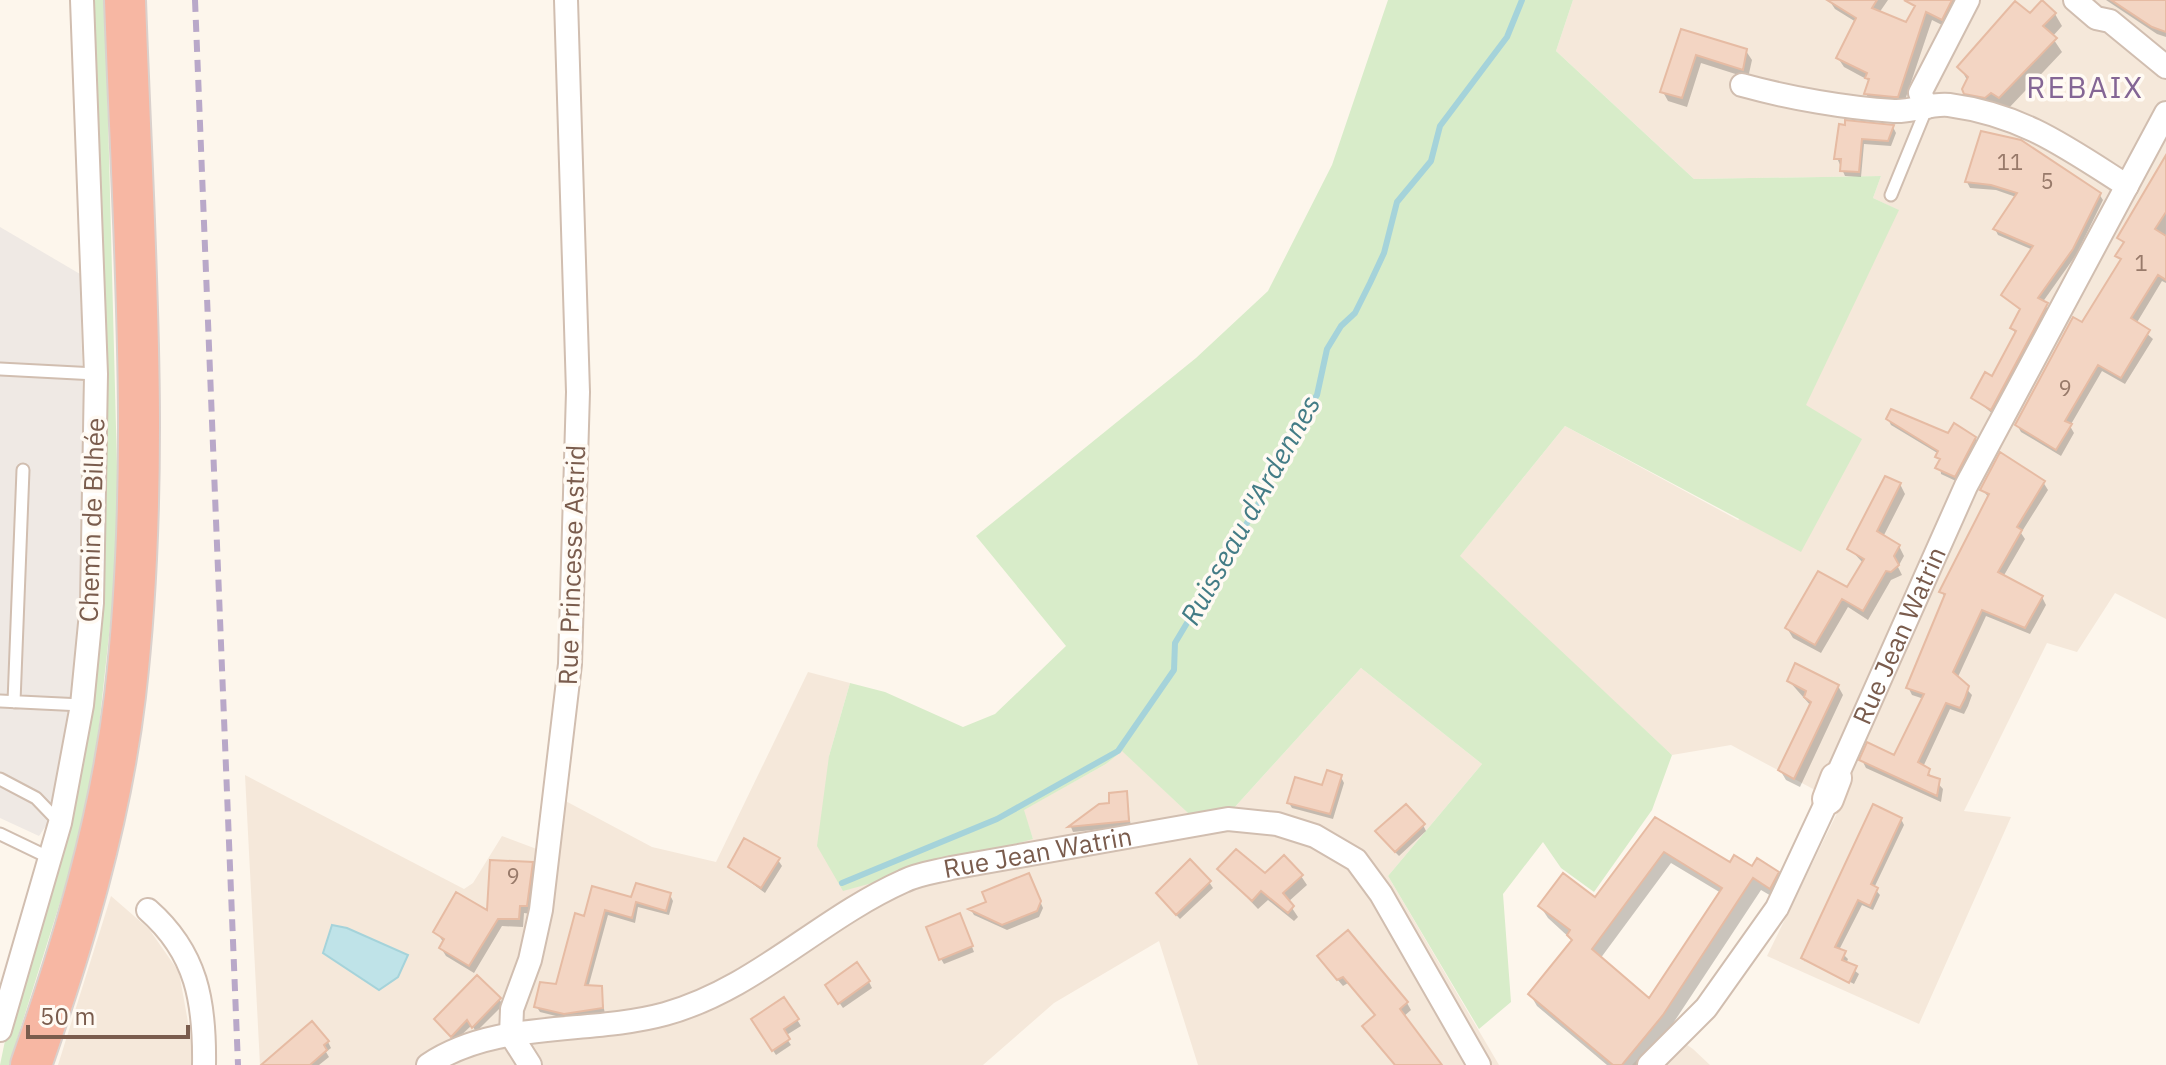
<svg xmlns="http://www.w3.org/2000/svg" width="2166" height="1065" viewBox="0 0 2166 1065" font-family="'IBM Plex Sans',sans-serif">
<rect width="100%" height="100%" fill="#fdf6ec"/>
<!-- residential -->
<path fill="#f5e8da" d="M1573,0H2166V619L2115,593L2077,652L2047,643L1964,811L2011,817L1919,1024L1767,956L1840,807L1815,790L1731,745L1672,755L1459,557L1565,426L1738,520L1861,439L1805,406L1898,210L1873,198L1881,176L1694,179L1556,51Z
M1361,668L1482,764L1388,876L1499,1065H1198L1159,941L1054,1003L983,1065H260L245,775L464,889L473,883L502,836L550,854L558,797L652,847L716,862L808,672L850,683L829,756L1033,839L1023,810L1106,764L1122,750L1190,815L1234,808Z
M111,896L149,929L179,972L191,1039V1065H58Z
M1666,1030L1693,1049L1710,1065H1632Z"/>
<!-- industrial -->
<path fill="#efe9e4" d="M0,227L80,274L86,519L81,607L74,686L54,814L39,836L0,818Z"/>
<!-- green -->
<path fill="#d8ecc9" d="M90,0H105L119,544L95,763L74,858L9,1065H0L102,570L103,349Z
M1388,0H1573L1556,51L1694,179L1881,176L1873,198L1899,210L1806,405L1862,439L1801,552L1565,426L1460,556L1672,755L1652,810L1594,892L1561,868L1543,842L1503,894L1511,1002L1479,1029L1388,876L1482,764L1361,668L1234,808L1190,815L1122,751L1106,764L1024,810L1033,839L843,891L817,846L829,756L850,683L885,692L963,727L995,714L1066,646L976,536L1196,358L1268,291L1332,165Z"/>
<!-- water -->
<path fill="#bfe3e8" stroke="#a5d3da" stroke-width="2" d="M332,925L347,928L408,955L398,977L379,990L323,953Z"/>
<!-- shadow -->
<path fill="#0003" fill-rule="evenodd" d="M1829,0H1888L1879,13L1907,24L1919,0H1964L1948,28L1932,20L1903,106L1872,103L1866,94L1868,80L1844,67L1838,58L1856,22L1835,9Z
M2106,0H2166V37L2157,34Z
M2055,14L2062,26L2052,37L2062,52L2007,110L1998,104L1993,110L1974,106L1964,89L1967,80L1960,67L2030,16Z
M1682,31L1746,51L1752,60L1748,78L1701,63L1687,107L1668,101L1663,92Z
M1840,126L1893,127L1896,133L1891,146L1864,144L1861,177L1845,176L1837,158Z
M2166,178V283L2162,281L2136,324L2153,339L2125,384L2102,371L2070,426L2074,433L2061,456L2021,432L2017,425L2121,262L2118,256L2124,245L2120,238Z
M1967,182L2099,194L2103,200L2076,255L2042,303L2050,311L1994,415L1974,398L1993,378L2016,334L2012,328L2021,311L2003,295L2033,250L1998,235L1995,229L2016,197L1996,190L1970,188Z
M1888,419L1975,438L1978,444L1958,482L1941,474L1939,454L1891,425Z
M2043,482L2048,490L2021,533L2025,539L2003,577L2042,597L2046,605L2030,634L1986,616L1957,679L1972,695L1968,706L1964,714L1950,709L1923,767L1943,789L1941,802L1866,768L1862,760L1895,758L1924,699L1912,695L1908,687L1945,598L1942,592L1989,498L1982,489Z
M1900,484L1905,494L1883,537L1899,546L1904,556L1898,567L1902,575L1891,580L1868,620L1848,607L1821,653L1793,638L1787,628L1848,590L1864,564L1850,549Z
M1789,681L1838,686L1843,695L1800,787L1786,780L1780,770L1811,706Z
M1341,777L1344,783L1333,819L1292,808L1289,803Z
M1125,793L1131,826L1073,832L1071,827Z
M1901,819L1904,825L1874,888L1880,895L1873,910L1862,905L1839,950L1848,959L1846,964L1859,974L1854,984L1805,958V962L1804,958Z
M1656,820L1730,864L1777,873L1784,886L1778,900L1761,890L1670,1028L1639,1065H1607L1537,1006L1530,994L1573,941L1548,918L1540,906L1595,900ZM1671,863L1721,893L1649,1001L1600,959Z
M1423,825L1426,831L1399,856L1381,838Z
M778,860L782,866L765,893L730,867Z
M531,864L536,872L531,914L524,913L523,927L502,926L474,973L446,956L441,948L444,943L436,932L488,913Z
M1220,869L1301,876L1307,885L1288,902L1298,917L1294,921L1268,900L1258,909Z
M1031,881L1043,908L1039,917L1007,930L974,915L971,910Z
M1209,882L1213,888L1180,919L1162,900Z
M594,888L633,899L670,895L673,901L669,915L638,907L635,923L608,915L588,988H600L605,1014L568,1019L540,1012L536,1006L557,987L586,918Z
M962,921L974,952L944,964L941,959Z
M1324,964L1407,1003L1411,1010L1403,1017L1440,1065H1395L1364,1027L1377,1016L1348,983L1343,986Z
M869,982L872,988L843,1008L831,991Z
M499,999L503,1005L476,1032L472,1025L455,1041L436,1019Z
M784,999L801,1026L785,1036L791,1045L776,1055L753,1020Z
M328,1042L331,1048L326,1052L329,1057L319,1065H267Z"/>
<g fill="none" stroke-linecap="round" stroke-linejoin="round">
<!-- stream -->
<path stroke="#a5d3da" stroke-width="6" d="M842,883L997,819L1118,751L1174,670L1175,643L1259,503L1288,436L1317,395L1327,349L1341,326L1355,313L1370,283L1384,253L1397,202L1431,161L1440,126L1507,37L1522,0"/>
</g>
<!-- building -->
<path fill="#f3d5c3" stroke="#e6bba3" stroke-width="2" fill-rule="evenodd" d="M1827,0H1877L1872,8L1906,22L1915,6L1904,0H1952L1942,20L1926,12L1898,97H1894L1864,94L1869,79L1865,78L1867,73L1836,58L1856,18Z
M2042,0L2056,13L2043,26L2057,38L1999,98L1991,93L1985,98L1964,94L1962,89L1968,77L1957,67L2015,1L2030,13Z
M2111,0H2166V32L2152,27Z
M1681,29L1747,49L1743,70L1696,55L1682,98L1660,92Z
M1845,120L1894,125L1888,141L1862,139L1859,172L1840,171L1841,159H1834L1839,124L1845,125Z
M1981,131L2021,140L2101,193L2073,249L2038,298L2048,303L1991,410L1971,398L1985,372L1992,376L2016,331L2010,328L2020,309L2001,295L2033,246L1993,229L2017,193L1991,185L1965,182Z
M2166,155V212L2155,229L2166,236V280L2158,275L2131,318L2150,330L2121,378L2098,365L2065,421L2072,424L2056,450L2015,425L2073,317L2082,322L2121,259L2115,256L2124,242L2117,238Z
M1891,409L1948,433L1954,423L1976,437L1955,477L1935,468L1940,459L1935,457L1938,451L1886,419Z
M2000,452L2045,481L2017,527L2022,530L1998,572L2043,596L2025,628L1982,610L1953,672L1969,686L1965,698L1960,708L1946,703L1918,762L1930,769L1928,775L1940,779L1937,796L1859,760L1867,742L1894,755L1924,694L1906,688L1945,594L1939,592L1989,494L1980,490Z
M1885,476L1901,483L1877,531L1900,545L1894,556L1899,565L1891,572L1886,571L1863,611L1842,599L1815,645L1785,628L1818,571L1847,587L1864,559L1847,549Z
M1795,663L1839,685L1794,779L1778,770L1811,702L1804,697L1806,691L1787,681Z
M1327,770L1342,775L1330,814L1287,803L1295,777L1322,785Z
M1127,791L1129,821L1068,827L1099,804L1109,803V793Z
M1406,804L1425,824L1395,852L1375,831Z
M1873,804L1902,818L1871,884L1878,888L1870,906L1858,900L1835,947L1846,951L1842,960L1857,966L1849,983L1801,958Z
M1655,817L1730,862L1734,855L1752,866L1757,858L1779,872L1770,889L1753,878L1663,1015L1622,1065H1613L1528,994L1572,940L1567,935L1570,930L1538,906L1563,873L1595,897ZM1664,852L1722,888L1649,998L1592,949Z
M744,838L780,858L761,888L728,867Z
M1236,849L1265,873L1284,855L1303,875L1283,893L1294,906L1288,913L1261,891L1252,901L1217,869Z
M1190,859L1211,881L1176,915L1156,893Z
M490,860L533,862L527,906H520L519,919H498L469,966L439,948L444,939L433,932L456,892L487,910Z
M1029,873L1041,901L1037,911L1002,925L968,909L986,902L982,892Z
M636,883L671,893L666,911L636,902L632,918L605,910L585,985L602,986L603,1008L564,1014L534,1007L540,982L556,984L575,913L584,916L592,886L631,897Z
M960,913L973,946L939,960L926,927Z
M1348,930L1408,1002L1400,1009L1442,1065H1395L1362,1026L1375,1015L1343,977L1337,980L1317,956Z
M857,962L870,981L838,1004L825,985Z
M477,975L501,998L472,1028L467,1020L451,1037L434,1019Z
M784,997L799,1019L784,1029L790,1039L772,1051L751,1019Z
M312,1021L329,1041L324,1045L327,1050L310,1065H261Z"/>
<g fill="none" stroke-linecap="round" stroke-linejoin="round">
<!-- lane casing -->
<g stroke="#d1beb0" stroke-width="15">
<path id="lane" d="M1891,195L1927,107
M0,369L96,374
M0,701L82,705
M14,702L23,470
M0,779L36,798L60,823
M0,834L50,858"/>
</g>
<!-- street casing -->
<g stroke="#d1beb0" stroke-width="26">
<g id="street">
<path d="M2075,0L2096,18L2110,21L2166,67"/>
<path d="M1742,85C1789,98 1846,108 1894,111C1912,112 1931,103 1949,105C2023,115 2066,147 2127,186"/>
<path d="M1927,107L1920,93L1968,0"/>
<path id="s1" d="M1836,778L1966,486L2166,113"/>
<path d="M148,910C197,953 205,1002 204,1065"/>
<path d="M0,1030L60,823L82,705L92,603L96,374L82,0"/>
<path d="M511,1035L512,1009L530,960L541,910L570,664L578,392L566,0"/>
<path d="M511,1035L530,1065"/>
<path id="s2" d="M428,1065C496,1019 588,1035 665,1014C755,989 819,919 904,881C918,874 935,872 951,868L1228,819L1277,824L1315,836L1356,860L1381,894L1479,1065"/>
<path d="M1649,1065L1706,1008L1777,908L1828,799"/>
</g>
</g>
<!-- secondary casing -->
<g stroke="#d6c0b0" stroke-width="34">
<path id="secondary" d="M1828,799L1836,778"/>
</g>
<!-- highway casing -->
<g stroke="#dad1cd" stroke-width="44">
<path id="highway" d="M31,1065C73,945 110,822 125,696C152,465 133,232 125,0"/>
</g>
<!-- lane -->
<use href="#lane" stroke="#fff" stroke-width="11"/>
<!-- street -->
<use href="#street" stroke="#fff" stroke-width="22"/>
<!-- secondary -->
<use href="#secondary" stroke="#fff" stroke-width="30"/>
<!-- highway -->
<use href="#highway" stroke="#f7b7a3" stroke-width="40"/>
<!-- rail -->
<path stroke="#b9a8c9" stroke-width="6" stroke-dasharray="12 8" stroke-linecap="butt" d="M195,0L238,1065"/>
</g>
<g text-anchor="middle" stroke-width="7" stroke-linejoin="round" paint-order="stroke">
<!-- number labels -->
<g font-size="22" fill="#987a6a">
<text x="2010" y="170">11</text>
<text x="2047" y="189">5</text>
<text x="2141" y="271">1</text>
<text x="2065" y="396">9</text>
<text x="513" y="884">9</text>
</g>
<!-- street labels -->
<g font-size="26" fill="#7a5c4d" stroke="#fffaf3">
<text transform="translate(92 520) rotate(-88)" y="9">Chemin de Bilhée</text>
<text transform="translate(572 565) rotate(-88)" y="9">Rue Princesse Astrid</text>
<text dy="9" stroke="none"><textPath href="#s1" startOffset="156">Rue Jean Watrin</textPath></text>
<text dy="9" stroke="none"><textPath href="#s2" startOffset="656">Rue Jean Watrin</textPath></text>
</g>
<!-- water labels -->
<g font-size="28" font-style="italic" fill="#437c86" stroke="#fffaf3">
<text transform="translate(1250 510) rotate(-61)" y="10">Ruisseau d'Ardennes</text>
</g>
<!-- quarter labels -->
<g font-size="30" letter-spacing="2" fill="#846695" stroke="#fffaf3">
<text x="2085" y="98">REBAIX</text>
</g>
</g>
<!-- scale -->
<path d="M28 1025v12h160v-12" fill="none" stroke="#7a5c4d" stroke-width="4"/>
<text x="40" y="1025" font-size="24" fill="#7a5c4d" stroke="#fffaf3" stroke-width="6" paint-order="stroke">50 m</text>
</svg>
